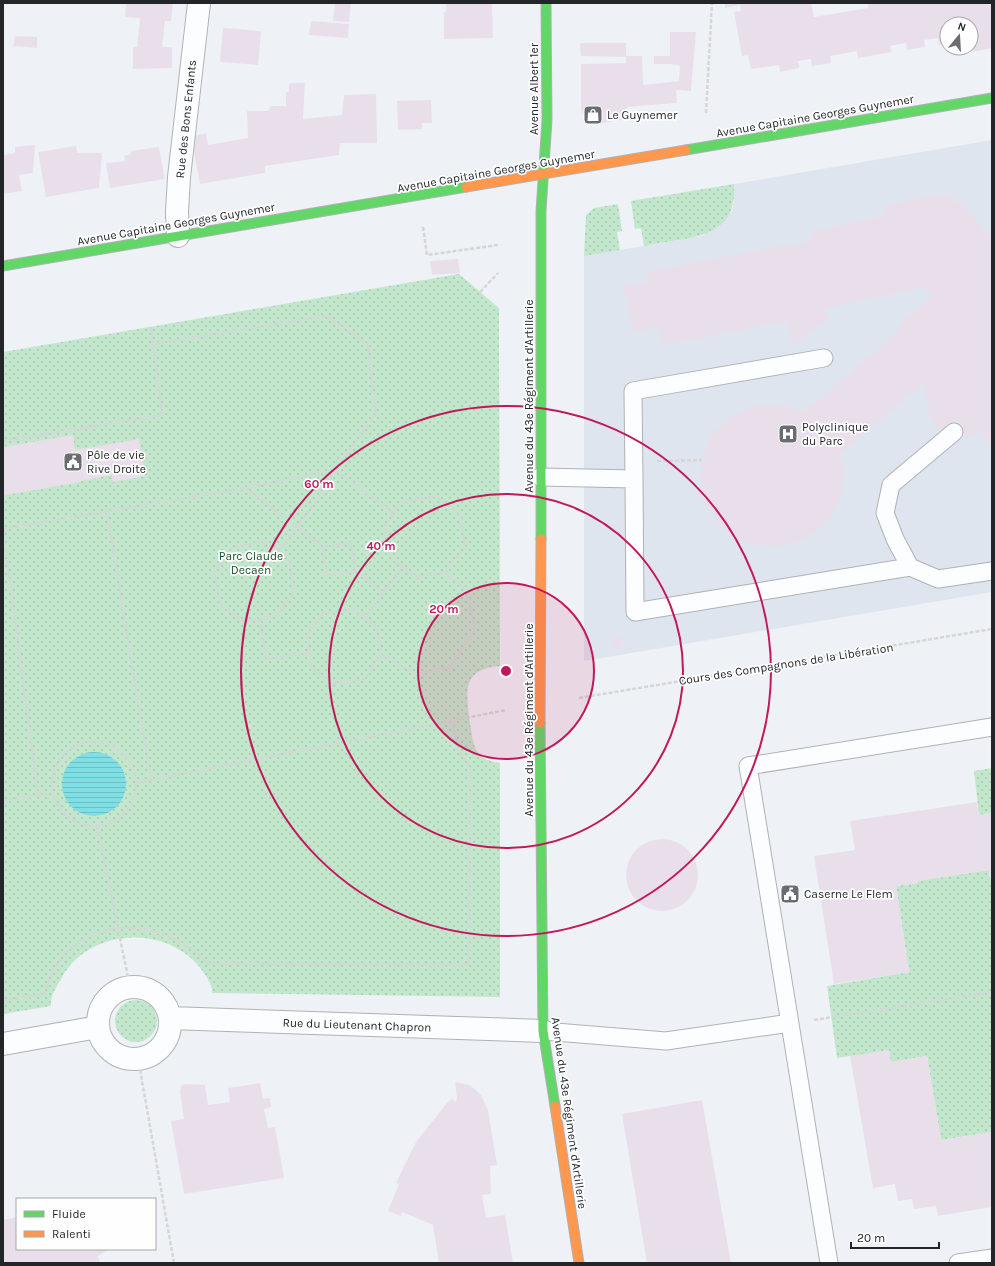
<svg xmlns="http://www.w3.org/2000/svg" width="995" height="1266" viewBox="0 0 995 1266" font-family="Karla,sans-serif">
<defs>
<pattern id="green-dots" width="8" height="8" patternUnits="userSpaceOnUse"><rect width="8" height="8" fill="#c3e7cd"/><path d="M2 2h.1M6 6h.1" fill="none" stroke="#a7c6b0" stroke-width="1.8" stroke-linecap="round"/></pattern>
<pattern id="water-rules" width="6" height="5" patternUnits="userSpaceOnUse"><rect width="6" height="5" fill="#7fdfe4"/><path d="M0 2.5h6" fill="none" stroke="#6dbfc4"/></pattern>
</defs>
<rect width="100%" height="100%" fill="#eef2f6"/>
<!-- built -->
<path fill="#dee5ef" d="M992,140V592L584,661V256L703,236L732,211L734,202V184Z"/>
<!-- green -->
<path fill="url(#green-dots)" d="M734,184C738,243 686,236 644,246L641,228L635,229L631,201Z
M618,204L622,231L617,232L620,250L584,256L586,215L594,208Z
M459,274L499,308L500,666C461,669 466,692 470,723C472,733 472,747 480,755C485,760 494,762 500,763V997L212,993C213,985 206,976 201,969C166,923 86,928 60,981C55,989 50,997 51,1006L3,1014V352Z
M992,768V813L979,815L974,771Z
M989,870L990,879H992V1132L941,1140L927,1056L891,1062L850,1056L837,1058L827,986L909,972L896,886L917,883V881Z
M115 1021a21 21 0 1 1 42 0a21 21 0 1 1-42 0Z"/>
<!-- water -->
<path fill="url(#water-rules)" d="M62 784a32 32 0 1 1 64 0a32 32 0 1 1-64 0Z"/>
<!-- building -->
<path fill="#e9dfea" d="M126,3H173L171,21H165L162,47H172V68L133,69V47H137L140,18L125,17Z
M335,3H351L349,22L333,21Z
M446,3H492L493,38L444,39V12H446Z
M725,3H811L814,17L868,8V3H992V48L973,52L971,24H947V43L939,45L938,38L924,40L925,47L907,50L906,43L890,46L891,52L858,58L857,51L830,56L831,63L812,66L811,59L798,61L799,68L780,72L779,65L751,69L748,55L742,56L734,12L741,11L740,5L725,8Z
M311,21L349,24L348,38L309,35Z
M223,28L261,31L258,65L220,62Z
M670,32H696L691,91L676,90L677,103L627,107V119L591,125L582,112L581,108V64L626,63V56H642L643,85L679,81L680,66L670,64H654V56H670Z
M15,36L37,37V48L13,46Z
M580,43H626V57L581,56Z
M289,83H305L303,119L342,115L344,95L376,94L377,143H340L339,155L265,166V173L200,184L193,147L194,136L206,133L208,145L248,138L247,111H269L270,106H286V92H289Z
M431,100L432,123H422V129L398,130L397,101Z
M35,145L33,173L19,175L22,191L3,194V155L15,153V147Z
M76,146L77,153H102L99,188L46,197L38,152Z
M159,147L165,179L110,188L106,163L125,161L124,156L131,154V151Z
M947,193V198L954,197L956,204L961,203L992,240V446L979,430L969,438L937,426L930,418L924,384L840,454L844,475L841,496L831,515L820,528L809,536L797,542L780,546L754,545L738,539L717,522L707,507L702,491L700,477L702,460L707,443L714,432L730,417L753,406L783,405L804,412L899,331L896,327L933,296L925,287L826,308L828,320L792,346L787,321L661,346L657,327L633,332L624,286L648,282L646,272L812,240L810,231L885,216L883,206Z
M458,259L460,273L432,275L430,261Z
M73,435L75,450L139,439L145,476L113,482L112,475L81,481V482L5,495L3,494V447Z
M611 642a6 6 0 1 1 12 0a6 6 0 1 1-12 0Z
M977,802L979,815L992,813V879H990L989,870L917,881L918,883L896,886L909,972L834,984L814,856L855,850L850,821Z
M626 875a36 36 0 1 1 72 0a36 36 0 1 1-72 0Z
M889,1050L891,1062L927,1056L941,1140L992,1132V1207L938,1216L936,1206L914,1209L912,1199L898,1201L895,1184L873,1188L850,1056Z
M455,1082L469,1085L475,1089L481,1095L488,1110L497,1165L490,1166L491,1194L482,1195L486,1218L505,1215L513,1263H439L433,1225L402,1212L401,1216L388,1211L399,1184L396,1183L416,1142L447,1103L452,1098L455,1102L457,1099Z
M260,1083L263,1099L270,1098L271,1107L264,1109L268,1128L275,1127L284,1178L184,1194L171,1121L184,1119L180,1092L181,1086L184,1084L205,1085L208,1105L230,1102L228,1088Z
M702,1100L731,1263H647L622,1114Z
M17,1217V1249H110L98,1256L100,1263H3V1220Z"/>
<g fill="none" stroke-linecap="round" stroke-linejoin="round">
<!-- lane casing -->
<g stroke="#afb2b5" stroke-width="19">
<path id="lane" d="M540,477L634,479L635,612L910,567L938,579L992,571
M634,479L633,391L824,358
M910,567L895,539L885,513L891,485L954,432
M543,1031L666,1041L790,1023
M829,1263L748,766L992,727
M958,1263L992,1258"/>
</g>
<!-- street casing -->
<g stroke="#afb2b5" stroke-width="24">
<path id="street" d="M178,236L177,212L179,177L199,3
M98 1023a36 36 0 1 1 72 0a36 36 0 1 1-72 0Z
M170,1018L543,1031
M3,1044L98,1027"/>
</g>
<!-- fast casing -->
<g stroke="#afb2b5" stroke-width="11">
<path id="fast" d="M686,150L992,98
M3,266L466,187
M541,539V211L547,120L546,3
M540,723L543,1031L555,1106"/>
</g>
<!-- slow casing -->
<g stroke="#afb2b5" stroke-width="11">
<path id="slow" d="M466,187L686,150
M540,723L541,539
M555,1106L579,1263"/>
</g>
<!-- path -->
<path stroke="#d4d6d7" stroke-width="2.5" stroke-dasharray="4 2" stroke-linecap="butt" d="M706,113L712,3
M423,227L427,255L498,245
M480,292L498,273
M3,441L162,415L151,327
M657,461L702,460
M246,488L323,547
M107,512L151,780
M3,529L246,488L335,470L376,414L368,344L326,316L153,344
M3,530L38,795
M264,542L289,559L294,592L276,616L244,622L220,604L214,572L233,547Z
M278,552L324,490L335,470L394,513L385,526L391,559L417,577L445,573L465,547L460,514L435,496L401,502L394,513
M355,571L326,576L323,547L351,543L355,571L384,592
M365,618L353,609L323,613L307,637L311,668L333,684L365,679L381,655L377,627L365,618L402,567
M260,619L267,659L309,653
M381,655L416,674L449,668L475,630L467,590L445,573
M579,698L992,629
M52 784a42 42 0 1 1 84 0a42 42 0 1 1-84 0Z
M136,783L506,710
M3,801L53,793
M97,826L130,987
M3,1001L45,994C63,915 158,910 207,963L469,965L470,766L458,751L452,721
M814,1020L992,992
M138,1058L174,1263"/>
<!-- lane -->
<use href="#lane" stroke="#fcfdfe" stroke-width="17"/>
<!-- street -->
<use href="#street" stroke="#fcfdfe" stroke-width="22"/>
<!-- fast -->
<use href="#fast" stroke="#63d668" stroke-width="9"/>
<!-- slow -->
<use href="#slow" stroke="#ff974d" stroke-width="9"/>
</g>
<!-- distance rings -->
<circle cx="506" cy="671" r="88" fill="#c2185b" fill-opacity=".12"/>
<g fill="none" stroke="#c2185b" stroke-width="2">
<circle cx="506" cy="671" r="88"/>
<circle cx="506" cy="671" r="177"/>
<circle cx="506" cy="671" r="265"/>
</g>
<!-- icons -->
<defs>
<g id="shop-square" transform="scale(1)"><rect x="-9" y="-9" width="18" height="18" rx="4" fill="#6a6d70" stroke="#fefefe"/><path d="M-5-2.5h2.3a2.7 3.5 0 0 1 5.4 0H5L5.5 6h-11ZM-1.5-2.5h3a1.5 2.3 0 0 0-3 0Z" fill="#fff"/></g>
<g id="hospital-square" transform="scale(1)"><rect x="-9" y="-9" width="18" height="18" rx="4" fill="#6a6d70" stroke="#fefefe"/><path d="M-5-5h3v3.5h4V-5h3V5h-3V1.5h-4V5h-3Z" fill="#fff"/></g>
<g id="civic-square" transform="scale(1)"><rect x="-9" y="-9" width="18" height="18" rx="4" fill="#6a6d70" stroke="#fefefe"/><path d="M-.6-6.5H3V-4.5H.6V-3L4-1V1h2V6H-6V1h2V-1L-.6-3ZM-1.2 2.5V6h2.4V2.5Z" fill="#fff"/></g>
</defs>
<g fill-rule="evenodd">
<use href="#shop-square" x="593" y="115"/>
<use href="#hospital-square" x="788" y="434"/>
<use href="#civic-square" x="73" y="462"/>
<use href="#civic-square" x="790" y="894"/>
</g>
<g text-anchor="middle" stroke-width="3.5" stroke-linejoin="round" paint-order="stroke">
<!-- street labels -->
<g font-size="12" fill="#232528" stroke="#fefefe">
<text transform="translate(534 89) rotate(-90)" y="4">Avenue Albert 1er</text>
<text transform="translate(815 116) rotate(-10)" y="4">Avenue Capitaine Georges Guynemer</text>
<text transform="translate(186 119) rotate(-84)" y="4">Rue des Bons Enfants</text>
<text transform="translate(496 171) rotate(-10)" y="4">Avenue Capitaine Georges Guynemer</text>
<text transform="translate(176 224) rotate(-10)" y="4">Avenue Capitaine Georges Guynemer</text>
<text transform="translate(529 396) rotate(-90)" y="4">Avenue du 43e Régiment d'Artillerie</text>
<text transform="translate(786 664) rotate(-9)" y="4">Cours des Compagnons de la Libération</text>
<text transform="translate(529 720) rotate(-90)" y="4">Avenue du 43e Régiment d'Artillerie</text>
<text transform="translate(357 1025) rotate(2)" y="4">Rue du Lieutenant Chapron</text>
<text transform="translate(569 1113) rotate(82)" y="4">Avenue du 43e Régiment d'Artillerie</text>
</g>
<!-- poi labels -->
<g font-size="12" fill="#232528" stroke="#fefefe" text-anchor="start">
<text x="607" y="119">Le Guynemer</text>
<text x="802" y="431">Polyclinique<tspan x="802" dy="14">du Parc</tspan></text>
<text x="87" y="459">Pôle de vie<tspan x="87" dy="14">Rive Droite</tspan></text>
<text x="804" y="898">Caserne Le Flem</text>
</g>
<!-- park labels -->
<g font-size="12" fill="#154e27" stroke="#fefefe">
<text x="251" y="560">Parc Claude<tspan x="251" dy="14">Decaen</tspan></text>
</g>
</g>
<circle cx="506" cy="671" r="6" fill="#c2185b" stroke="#fefefe" stroke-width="2"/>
<g font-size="12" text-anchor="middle" font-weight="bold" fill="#c2185b" stroke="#fefefe" stroke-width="3.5" stroke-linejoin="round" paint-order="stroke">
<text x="319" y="488">60 m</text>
<text x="381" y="550">40 m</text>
<text x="444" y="613">20 m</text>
</g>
<!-- border -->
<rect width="995" height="1266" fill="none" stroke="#232528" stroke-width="8"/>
<!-- legend -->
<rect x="16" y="1198" width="140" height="52" fill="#fefefe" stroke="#a6a7a8"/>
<rect x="24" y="1211" width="20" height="6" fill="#63d668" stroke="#a6a7a8"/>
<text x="52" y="1218" font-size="12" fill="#232528">Fluide</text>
<rect x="24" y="1231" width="20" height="6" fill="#ff974d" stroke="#a6a7a8"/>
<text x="52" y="1238" font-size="12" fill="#232528">Ralenti</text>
<!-- north arrow -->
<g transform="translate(959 36) rotate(18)"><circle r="19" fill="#fefefe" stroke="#a6a7a8"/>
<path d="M0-3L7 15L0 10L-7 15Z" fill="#6a6d70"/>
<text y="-6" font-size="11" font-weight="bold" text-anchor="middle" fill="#232528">N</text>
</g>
<!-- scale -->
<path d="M851 1242v6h88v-6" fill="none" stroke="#232528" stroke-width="2"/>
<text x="857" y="1242" font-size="12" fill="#232528" stroke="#fefefe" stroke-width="3" paint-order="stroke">20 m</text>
</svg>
